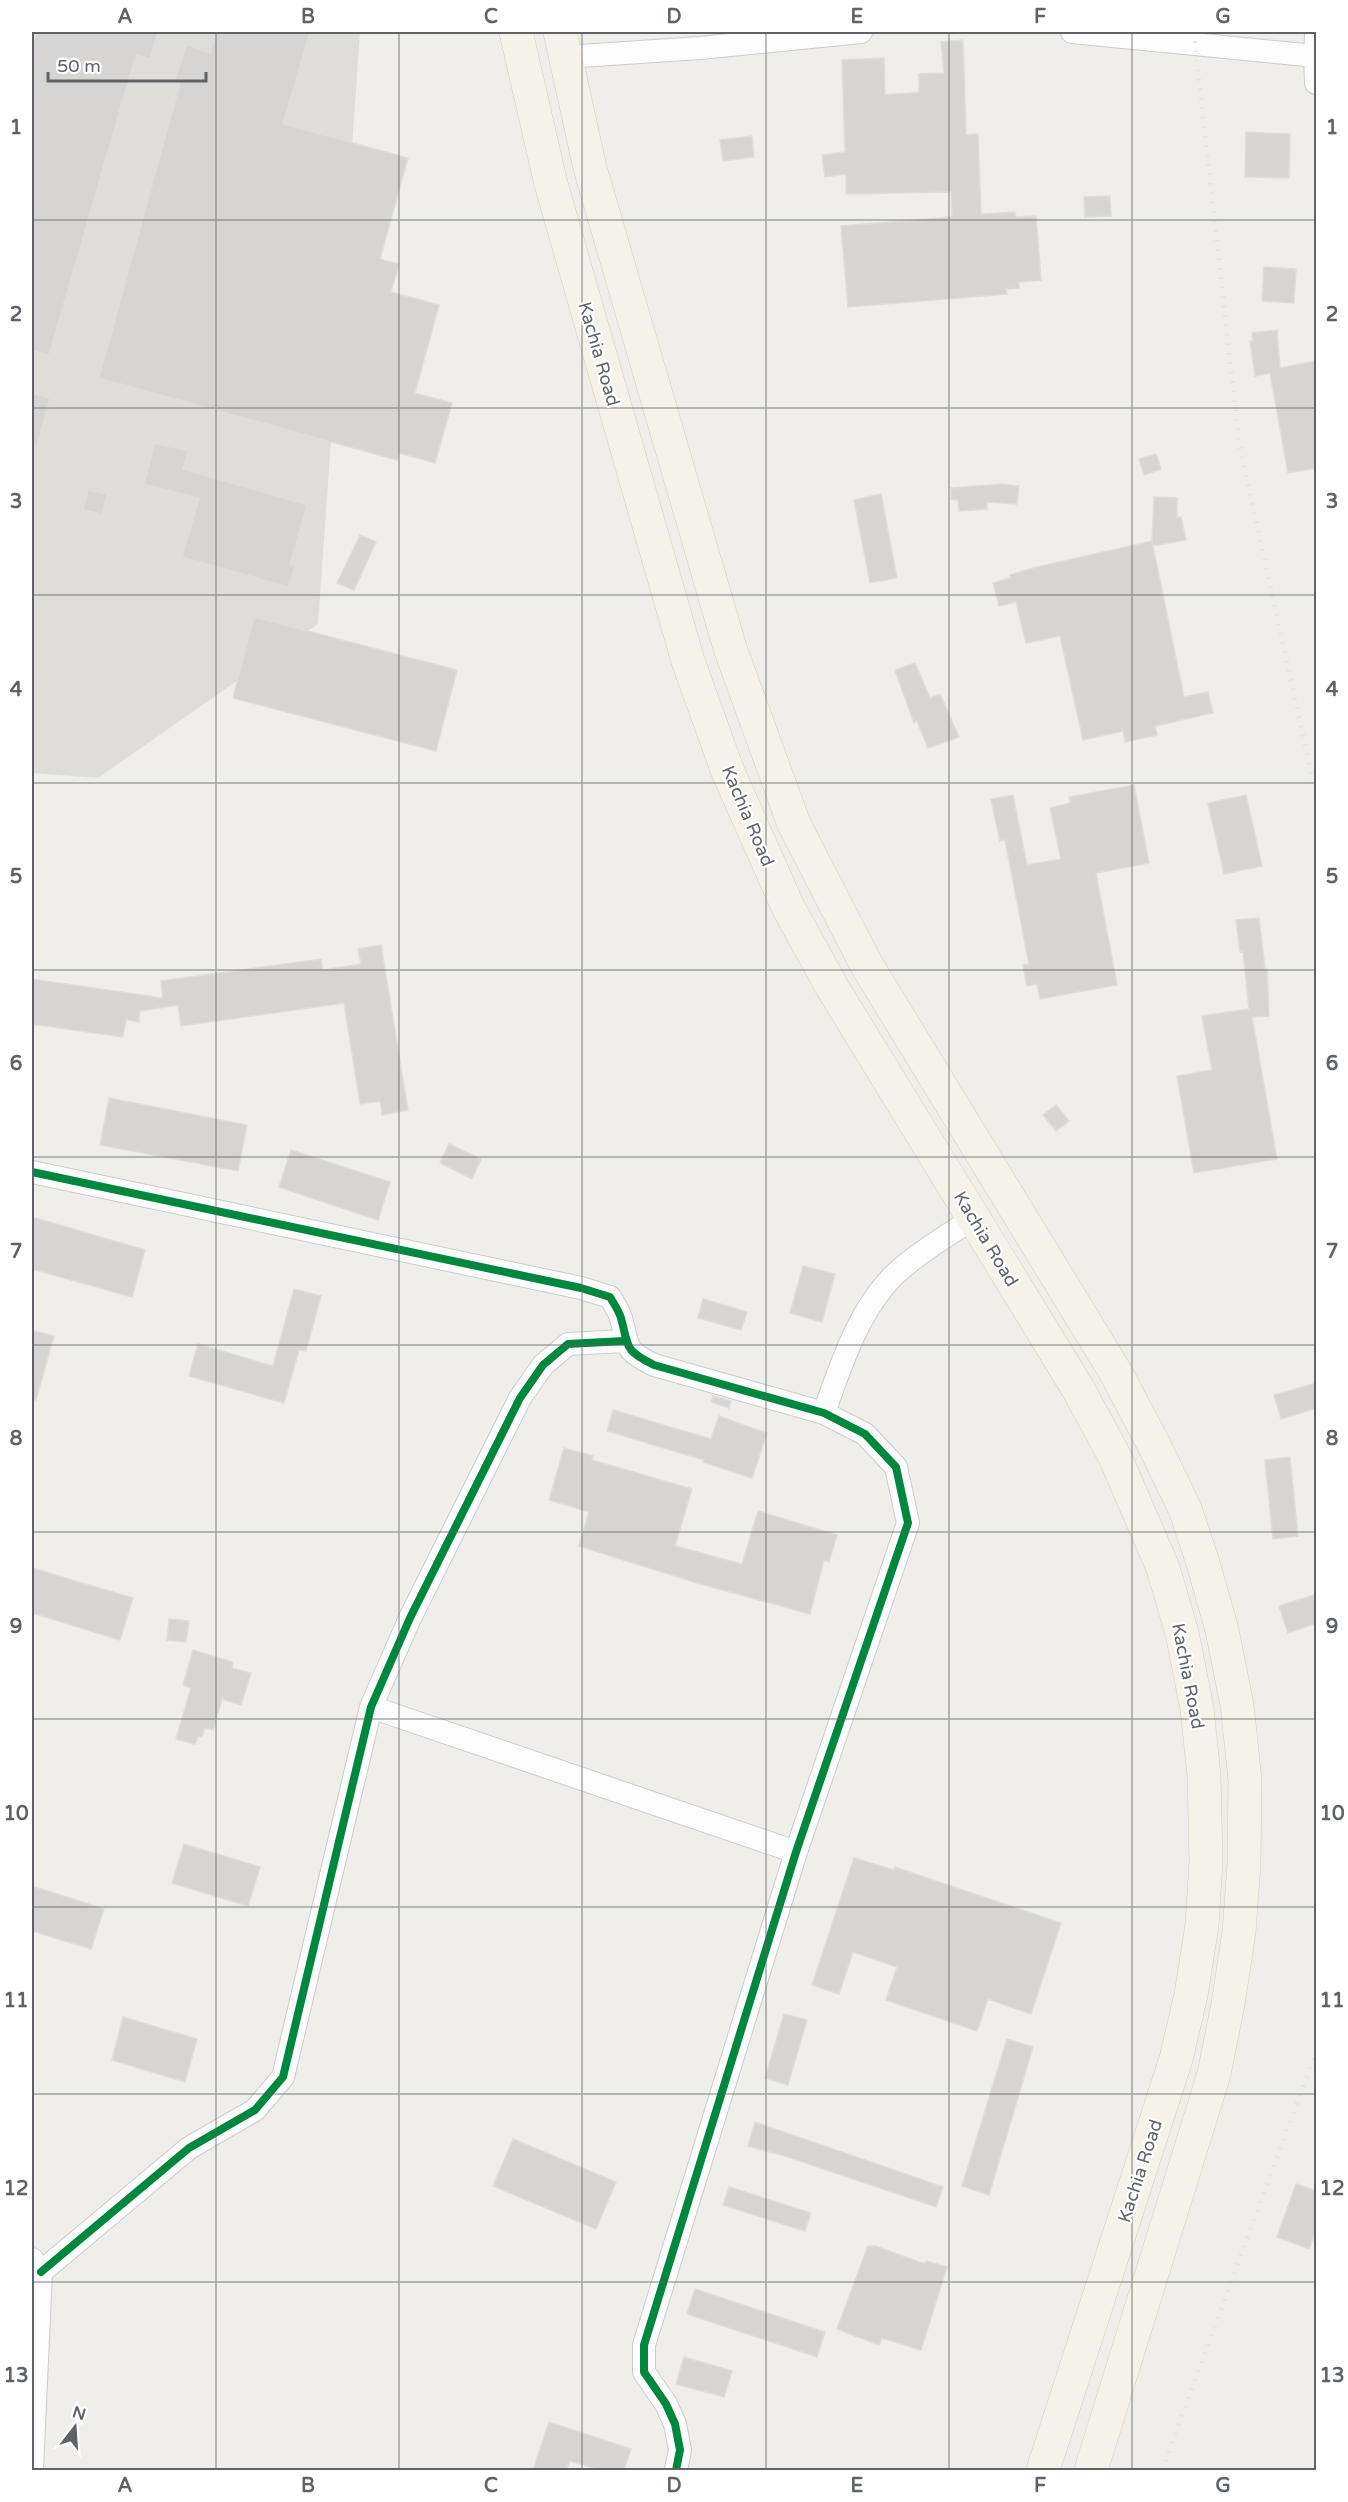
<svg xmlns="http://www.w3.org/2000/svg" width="1348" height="2502" viewBox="0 0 1348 2502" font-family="'Varela Round',sans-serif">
<rect width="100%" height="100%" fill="#efeeea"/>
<!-- industrial -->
<path fill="#dfddda" d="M32,32L360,33L318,624L98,778L32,773Z"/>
<!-- building -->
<path fill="#d6d5d3" stroke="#deddd9" stroke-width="1.5" d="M36,32H158L150,59L136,55L49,355L32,350V47Z
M216,32H310L283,124L408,158L380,259L399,264L391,292L439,305L415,393L452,403L435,463L399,453L397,460L99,378L180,83L174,81L187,45L210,53Z
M963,40L966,135L978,134L981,214L1015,212L1016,217L1036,216L1041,280L1019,282V288L1006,289L1007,294L848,307L841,226L952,217L951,192L846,194V174L825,177L822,155L845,152L842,60L884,58L885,95L919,92V74L944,73L941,42Z
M1246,132L1290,134L1289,178L1245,177Z
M752,136L754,157L723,161L720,140Z
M1110,196L1111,216L1085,217L1084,197Z
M1264,267L1296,269L1294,303L1262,301Z
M1277,330L1280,368L1317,361V468L1288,473L1270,373L1255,376L1250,341H1253L1252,333Z
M32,393L50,398L37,446L32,445Z
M155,443L188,451L183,469L307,505L290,564L295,565L289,587L182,557L199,498L144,484Z
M1156,454L1161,469L1144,475L1139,459Z
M1002,484L1019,486L1017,504L987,502V509L959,511L958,500L951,499V488Z
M88,490L107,494L102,514L83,510Z
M881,494L897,578L870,583L854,500Z
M1154,497L1177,498V518L1181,517L1186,540L1153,546L1184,697L1208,692L1213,713L1155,726L1157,735L1125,742L1123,731L1083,740L1060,636L1026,643L1016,602L999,606L993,583L1011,578L1010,575L1033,568L1152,541V544Z
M360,535L376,542L354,590L337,583Z
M254,617L457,670L436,751L233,698Z
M915,663L930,698L940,694L959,737L928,748L917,721L914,723L895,670Z
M1134,785L1149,863L1096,873L1117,985L1040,999L1037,984L1027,986L1023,965L1029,964L1005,840L1000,841L991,799L1013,795L1027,865L1061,859L1050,808L1070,803L1069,797Z
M1246,795L1262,866L1224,874L1208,803Z
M1259,918L1265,969H1267L1269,1016L1252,1017L1277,1159L1194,1173L1177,1076L1212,1070L1202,1016L1249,1009L1243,951L1240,952L1236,920Z
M381,945L408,1110L382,1115L380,1101L360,1104L344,1003L181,1026L178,1005L140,1011L139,1022L126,1019L123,1037L32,1024V979L163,998L161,981L321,959L323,970L361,964L358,949Z
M109,1098L247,1125L238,1171L100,1145Z
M1056,1105L1069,1121L1056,1131L1043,1115Z
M449,1144L481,1159L472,1179L440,1163Z
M291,1150L390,1182L378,1220L279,1187Z
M32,1217L145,1250L132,1297L32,1269Z
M803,1266L835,1274L822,1322L790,1313Z
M294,1289L321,1296L306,1351L299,1350L284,1403L189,1376L198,1344L273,1366Z
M703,1299L747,1312L741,1330L698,1318Z
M32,1330L54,1336L36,1400H32Z
M1317,1383V1408L1281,1419L1274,1395Z
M713,1396L731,1401L729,1408L711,1402Z
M613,1410L711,1439L719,1416L767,1433L752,1478L703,1462L704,1460L607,1431Z
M564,1448L593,1456L592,1460L692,1489L675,1546L742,1564L758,1511L837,1535L829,1562L824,1560L810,1614L697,1583L579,1546L589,1512L549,1500Z
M1290,1457L1298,1536L1273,1539L1265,1460Z
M32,1568L133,1598L120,1640L32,1613Z
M1317,1594V1623L1288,1633L1279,1606Z
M169,1619L189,1621L186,1642L167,1640Z
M193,1650L233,1662L232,1668L251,1673L241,1705L222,1699L213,1730L205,1728L202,1737L198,1736L195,1744L176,1739L191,1688L183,1685Z
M184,1844L260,1867L248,1906L172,1883Z
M854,1858L894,1870L895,1867L1061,1923L1031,2014L988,1999L977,2031L886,2000L897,1967L853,1952L839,1994L812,1985Z
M32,1886L104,1909L91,1949L32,1931Z
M784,2014L807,2020L788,2085L765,2078Z
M123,2017L197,2039L185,2082L112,2060Z
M1007,2039L1033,2047L989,2195L962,2186Z
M755,2122L943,2187L936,2207L788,2157L748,2146Z
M513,2139L616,2182L596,2229L493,2186Z
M1296,2184L1317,2191V2228L1309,2249L1277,2237Z
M729,2187L811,2213L805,2231L723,2205Z
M868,2246H875L925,2264L926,2261L947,2267L921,2350L882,2338L879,2345L837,2329Z
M695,2289L825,2332L817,2357L687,2314Z
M684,2357L732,2371L724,2397L676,2384Z
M549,2422L631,2449L624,2470H600L570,2461L566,2470H533Z"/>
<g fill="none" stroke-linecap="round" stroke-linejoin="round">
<!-- minor casing -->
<g stroke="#cbcccc" stroke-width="24">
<path id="minor" d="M1072,32L1315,56
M1316,36L1315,56L1316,83
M565,57L700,48L861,32
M32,1172L581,1288L610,1297C614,1304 619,1311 621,1318C629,1348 624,1350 654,1365L824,1413L865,1434L896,1467L908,1523L796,1852L644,2345V2372L666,2404L675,2424L680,2450L676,2470
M824,1413C841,1364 861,1302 902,1268C924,1249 950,1234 974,1218
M371,1707L796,1852
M32,2259L41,2272L32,2470
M41,2272L189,2148L255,2110L283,2077L371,1707L410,1618L520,1398L543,1365L568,1344L624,1341"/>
</g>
<!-- primary casing -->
<g stroke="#d7ceb8" stroke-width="34">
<path id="primary" d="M516,32L551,184L688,661L728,772L788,907L832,987L1077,1387L1115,1457L1163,1568L1182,1633L1197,1709L1204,1775L1206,1861L1202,1925L1191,1995L1176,2059L1043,2470
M560,32L590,168L730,648L794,824L866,964L1116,1373L1154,1445L1185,1509L1203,1563L1222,1630L1237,1705L1245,1780L1244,1864L1239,1932L1228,2004L1214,2074L1091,2470"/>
</g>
<!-- minor -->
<use href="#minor" stroke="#fdfcfc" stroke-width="22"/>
<!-- primary -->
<use href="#primary" stroke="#f4f2e9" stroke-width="33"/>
<!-- rail -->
<path stroke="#e4e4e4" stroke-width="4.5" stroke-dasharray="1.5 8" stroke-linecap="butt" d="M1197,32L1195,43L1239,442L1316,795
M1162,2470L1316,2052"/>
<!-- cycleway casing -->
<g stroke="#fff" stroke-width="11">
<path id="cycleway" d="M32,1172L581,1288L610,1297C614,1304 619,1311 621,1318C629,1348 624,1350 654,1365L824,1413L865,1434L896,1467L908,1523L796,1852L644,2345V2372L666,2404L675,2424L680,2450L676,2470
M41,2272L189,2148L255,2110L283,2077L371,1707L410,1618L520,1398L543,1365L568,1344L624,1341"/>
</g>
<!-- cycleway -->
<use href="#cycleway" stroke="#00873e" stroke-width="8"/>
</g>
<!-- grid -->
<path fill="none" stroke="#5f6368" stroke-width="1.5" stroke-opacity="0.55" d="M216,32V2470M399,32V2470M582,32V2470M766,32V2470M949,32V2470M1132,32V2470M32,220H1316M32,408H1316M32,595H1316M32,783H1316M32,970H1316M32,1157H1316M32,1345H1316M32,1532H1316M32,1719H1316M32,1907H1316M32,2094H1316M32,2282H1316"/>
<g text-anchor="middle" stroke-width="4.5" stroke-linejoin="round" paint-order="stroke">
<!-- street labels -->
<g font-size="18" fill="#5f6368" stroke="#fff">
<text transform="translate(599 354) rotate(74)" y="6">Kachia Road</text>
<text transform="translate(748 816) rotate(67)" y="6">Kachia Road</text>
<text transform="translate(986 1239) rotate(59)" y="6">Kachia Road</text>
<text transform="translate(1188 1676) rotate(79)" y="6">Kachia Road</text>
<text transform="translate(1140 2171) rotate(-72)" y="6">Kachia Road</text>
</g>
</g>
<!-- border -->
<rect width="1348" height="2502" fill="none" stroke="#ffffff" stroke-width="66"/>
<!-- north arrow -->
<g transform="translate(75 2427) rotate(17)" stroke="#ffffff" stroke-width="4.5" paint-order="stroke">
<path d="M0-4.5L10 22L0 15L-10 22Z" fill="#5f6368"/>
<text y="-9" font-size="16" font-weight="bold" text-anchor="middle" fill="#5f6368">N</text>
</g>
<!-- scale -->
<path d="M48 72v9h158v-9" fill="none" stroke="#5f6368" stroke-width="3"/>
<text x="57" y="72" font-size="18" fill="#5f6368" stroke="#ffffff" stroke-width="4.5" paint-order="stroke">50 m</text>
<rect x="33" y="33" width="1282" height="2436" fill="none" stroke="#5f6368" stroke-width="2"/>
<g font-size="20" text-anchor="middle" font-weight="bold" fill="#5f6368">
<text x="125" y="23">A</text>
<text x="308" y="23">B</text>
<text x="491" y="23">C</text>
<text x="674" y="23">D</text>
<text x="857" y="23">E</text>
<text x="1040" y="23">F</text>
<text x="1223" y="23">G</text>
<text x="16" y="134">1</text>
<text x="1332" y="134">1</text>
<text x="16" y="321">2</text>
<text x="1332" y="321">2</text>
<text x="16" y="508">3</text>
<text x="1332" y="508">3</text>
<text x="16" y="696">4</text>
<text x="1332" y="696">4</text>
<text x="16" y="883">5</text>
<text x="1332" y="883">5</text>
<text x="16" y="1070">6</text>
<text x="1332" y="1070">6</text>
<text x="16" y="1258">7</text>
<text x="1332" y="1258">7</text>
<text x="16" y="1445">8</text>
<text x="1332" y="1445">8</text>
<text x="16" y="1633">9</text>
<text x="1332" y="1633">9</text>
<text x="16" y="1820">10</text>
<text x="1332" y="1820">10</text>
<text x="16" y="2007">11</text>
<text x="1332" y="2007">11</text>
<text x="16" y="2195">12</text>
<text x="1332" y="2195">12</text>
<text x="16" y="2382">13</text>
<text x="1332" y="2382">13</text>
<text x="125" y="2492">A</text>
<text x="308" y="2492">B</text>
<text x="491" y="2492">C</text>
<text x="674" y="2492">D</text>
<text x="857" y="2492">E</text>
<text x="1040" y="2492">F</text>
<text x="1223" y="2492">G</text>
</g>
</svg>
